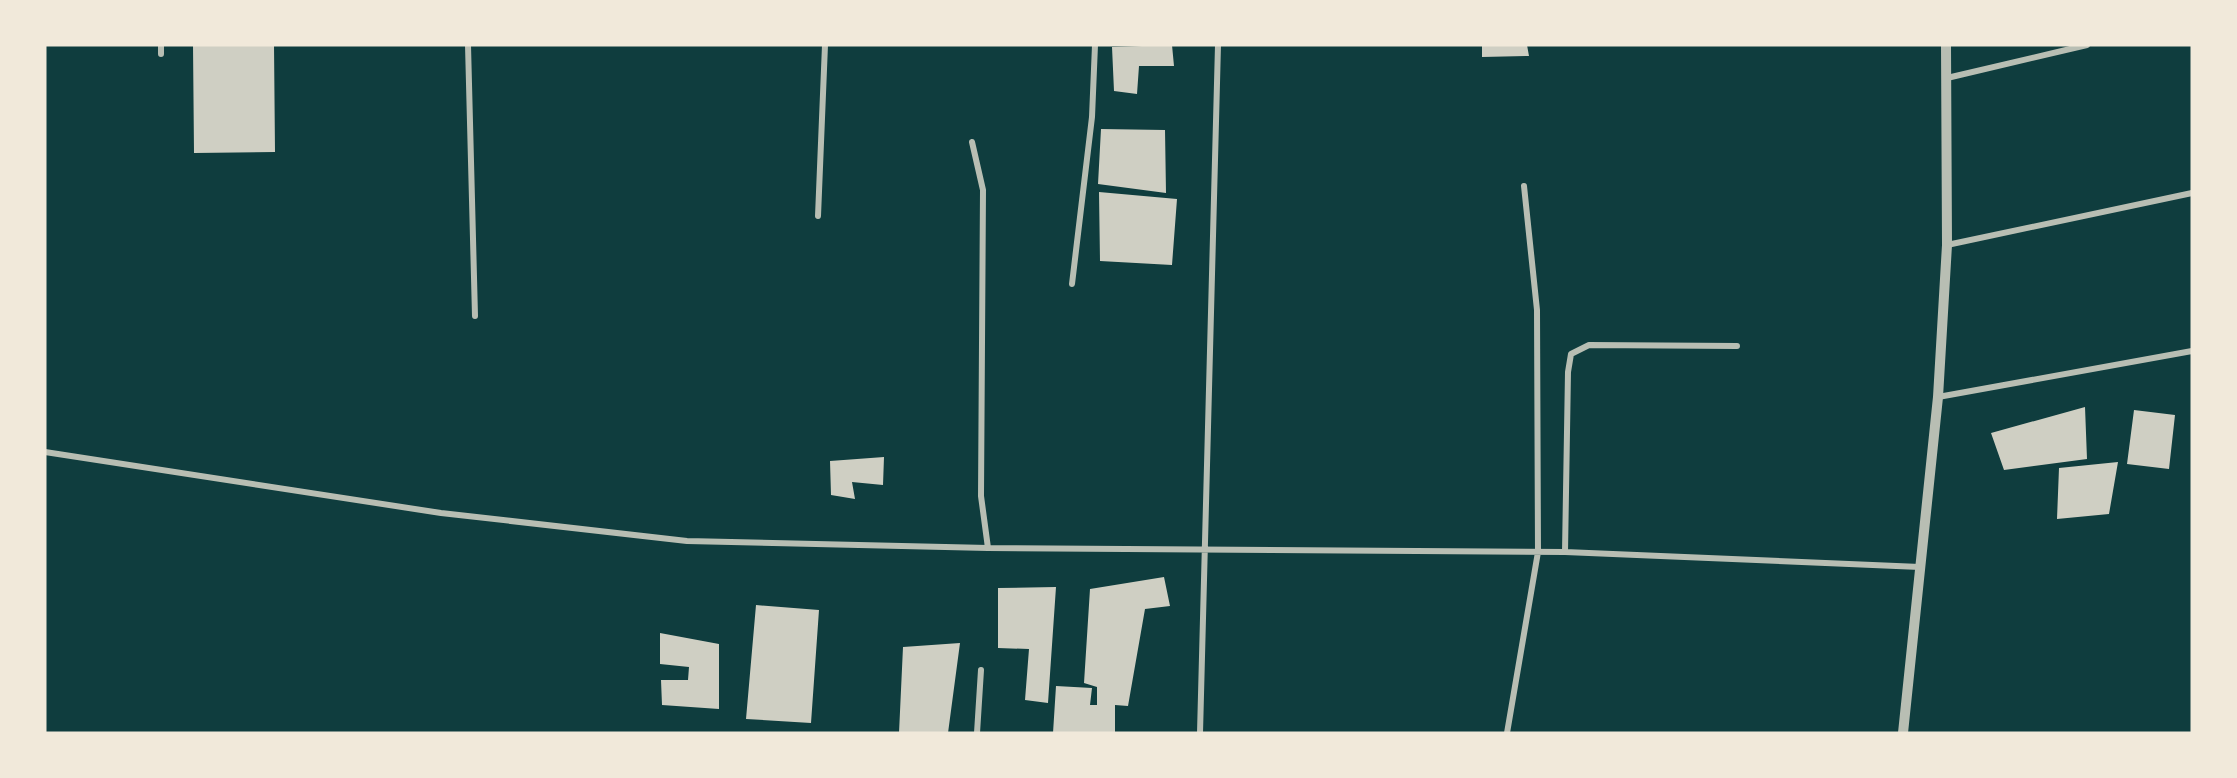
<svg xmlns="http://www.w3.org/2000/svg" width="2237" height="778" viewBox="0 0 2237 778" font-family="'Archivo Narrow',sans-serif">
<rect width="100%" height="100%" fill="#0f3d3e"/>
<!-- building -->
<path fill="#cfcfc3" d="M193,45H274L275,152L194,153Z
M1172,45L1174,66H1139L1137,94L1114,91L1112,47Z
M1482,45H1527L1529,56L1482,57Z
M1101,129L1165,130L1166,193L1098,184Z
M1099,192L1177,199L1172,265L1100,261Z
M2085,407L2087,459L2004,470L1991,433Z
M2134,410L2175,415L2169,469L2127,464Z
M884,457L883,485L852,482L855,499L831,495L830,461Z
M2118,462L2109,514L2057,519L2059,468Z
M1164,577L1170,606L1145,609L1128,706L1115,705V733H1053L1056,686L1092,688L1090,705H1097V687L1084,683L1090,589Z
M1056,587L1048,703L1025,700L1029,649L998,648V588Z
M756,605L819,610L811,723L746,719Z
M660,633L719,644V709L662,705L661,680H688L689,667L660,664Z
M960,643L948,733H899L903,647Z"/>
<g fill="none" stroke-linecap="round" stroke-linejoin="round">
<!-- minor -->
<path stroke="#b8beb3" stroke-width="6" d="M468,45L475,316
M161,54V45
M1947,78L2087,45
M972,142L983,190L981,496L988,548
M818,216L825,45
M1947,245L2192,193
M1072,284L1092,117L1095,45
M1938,397L2192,351
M45,452L441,513L687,541L988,548L1565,552L1920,567
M1565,552L1568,372L1571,354L1589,345L1737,346
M977,733L981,670
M1200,733L1218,45
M1507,733L1538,552L1537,310L1524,186"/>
<!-- tertiary -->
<path stroke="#b8beb3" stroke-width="10" d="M1903,733L1938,397L1947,245L1946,45"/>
</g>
<!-- border -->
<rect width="2237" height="778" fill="none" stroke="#f1e9da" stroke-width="93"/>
</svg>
